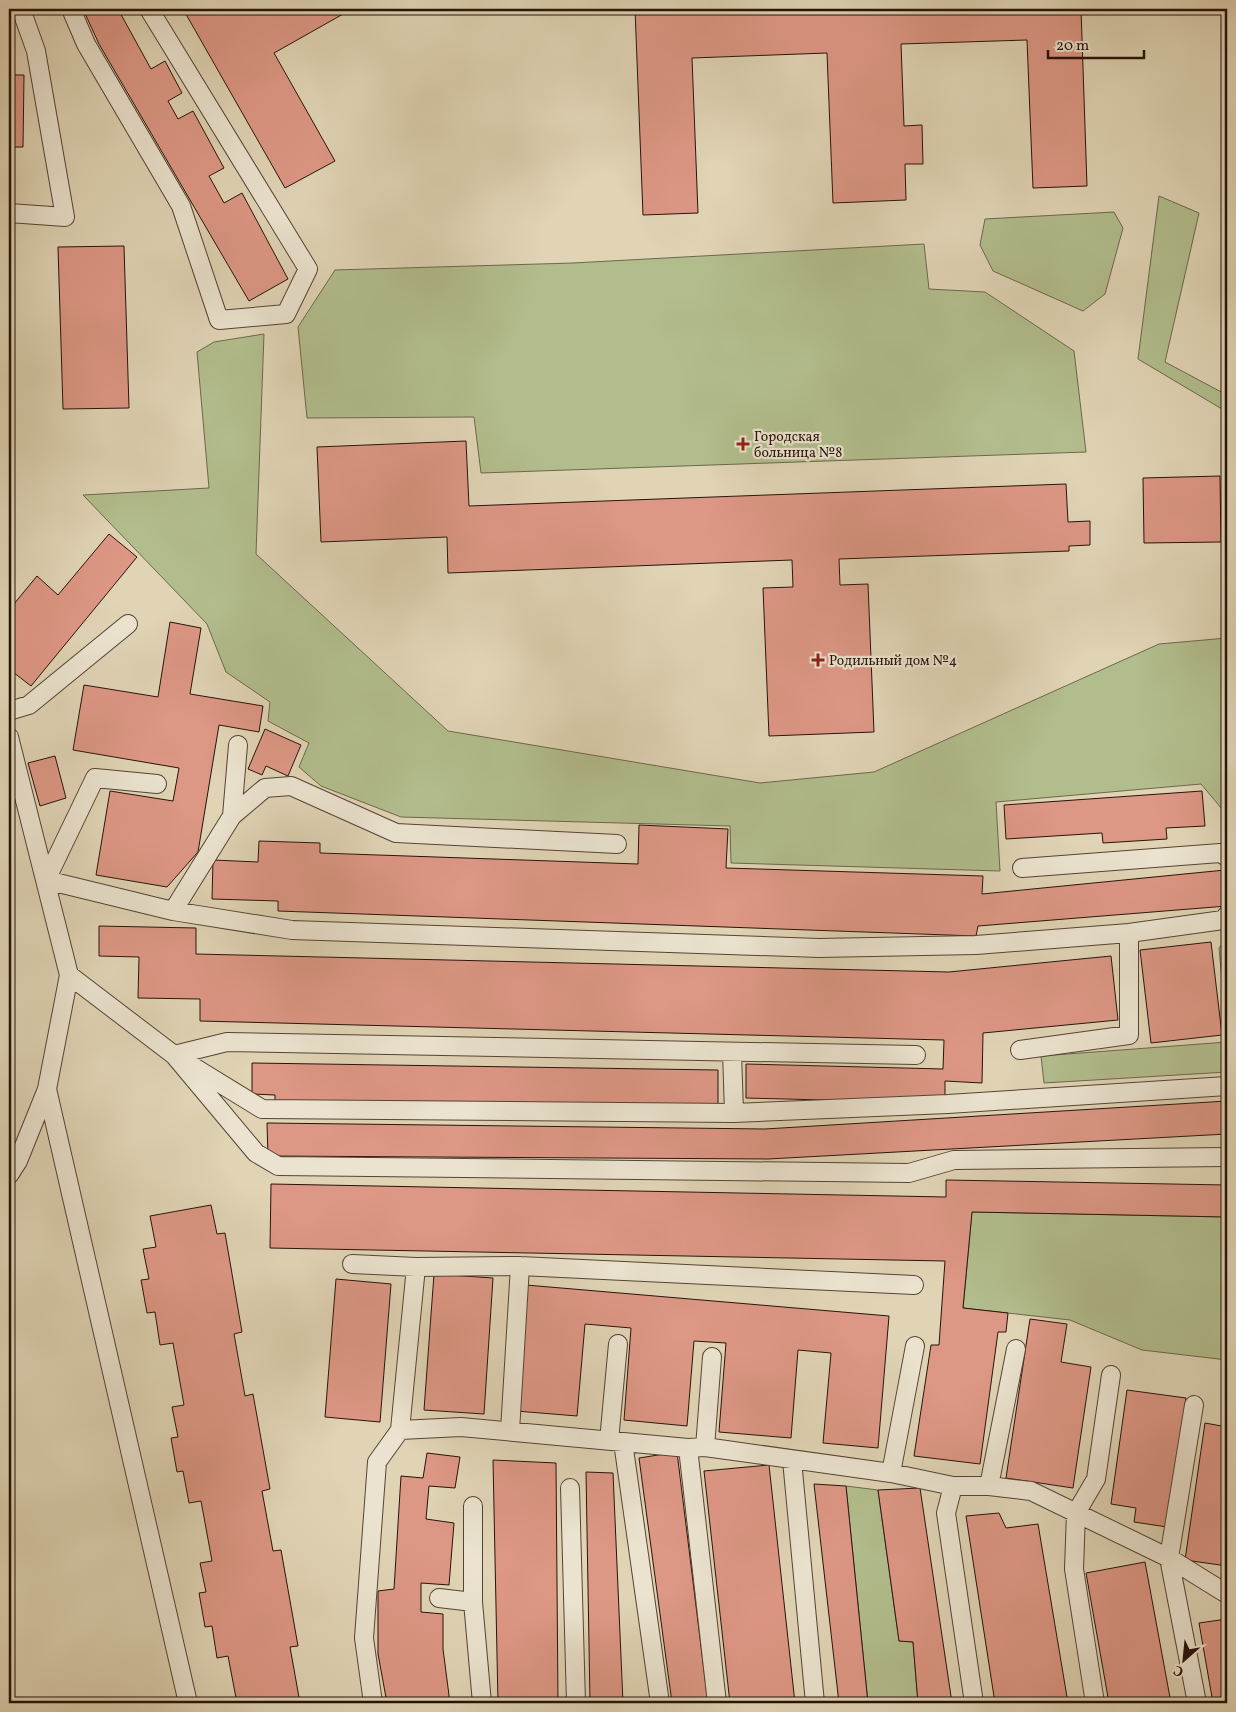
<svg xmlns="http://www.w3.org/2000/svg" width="1236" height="1712" viewBox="0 0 1236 1712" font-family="Vollkorn,serif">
<rect width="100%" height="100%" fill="#e0d4b5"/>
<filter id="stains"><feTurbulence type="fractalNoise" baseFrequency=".004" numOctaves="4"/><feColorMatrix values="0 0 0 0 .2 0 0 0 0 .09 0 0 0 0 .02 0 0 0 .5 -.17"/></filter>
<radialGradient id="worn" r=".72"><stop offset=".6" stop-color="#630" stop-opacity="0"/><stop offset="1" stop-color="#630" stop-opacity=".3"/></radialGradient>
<!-- green -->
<path fill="#b2bd8d" stroke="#6c684b" d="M1159,196L1199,213L1165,362L1227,395V412L1138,359Z
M1114,212L1123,228L1105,294L1083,311L993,271L980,245L985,219Z
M924,244L929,289L985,292L1074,351L1086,452L481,473L474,417L307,418L298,327L335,270L573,263Z
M264,334L256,554L448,731L760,783L874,772L1159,644L1227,638V815L1201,784L996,802L1000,871L731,863L730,826L401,817L321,786L299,767L309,743L268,721L270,702L226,672L207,624L83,495L209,488L197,352L214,342Z
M1227,936V1036L1219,948Z
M1227,1042V1072L1044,1083L1041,1056Z
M972,1212L1227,1217V1360L1142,1350L1070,1320L963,1308Z
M846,1486L878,1490L899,1641L913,1642L918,1703H868Z"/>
<!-- building -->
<path fill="#dd9785" stroke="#271309" d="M83,9H118L151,69L165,61L182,93L168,101L178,119L193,111L224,168L209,176L224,203L242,193L288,279L249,301L99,44Z
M183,9H352L274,53L335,161L285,188Z
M635,9H1081L1087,186L1033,188L1027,40L901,44L904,126L922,125L923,164H905L906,200L833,203L827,53L692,58L698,213L643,215Z
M9,75H24L23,147H9Z
M124,246L129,408L63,409L58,247Z
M466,441L469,506L1066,484L1068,522L1090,521V545L1069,546V551L839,559L840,585L868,584L874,732L769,736L763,588L793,587L792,560L448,573L447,537L321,542L317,447Z
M1220,476L1221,542L1144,543L1143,478Z
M109,534L137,557L31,686L9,669V610L37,576L58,595Z
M170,622L201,628L190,694L263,706L259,732L219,725L198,852L167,887L96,875L110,791L173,801L179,768L73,750L84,685L158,697Z
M265,729L301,745L288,776L266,766L262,775L248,769Z
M55,756L66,798L40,806L28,763Z
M1202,791L1205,826L1166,828L1167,839L1103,843L1102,833L1006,839L1004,805Z
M639,825L728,829L726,868L983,876L982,894L1225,870L1227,906L978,926L976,936L278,911V901L212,899L213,860L258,862L259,841L320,843V853L638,864Z
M99,926L196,928V954L949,972L1111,956L1118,1020L983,1033L982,1083L945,1081V1103L746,1098V1064L943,1069L944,1040L200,1021V999L138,998L139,957L99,956Z
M1211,942L1222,1035L1151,1043L1140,950Z
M252,1063L718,1070V1107L275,1101V1095L252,1094Z
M1227,1101V1134L768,1159L268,1156L267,1123L765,1129Z
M946,1180L1227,1185V1217L972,1212L963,1308L1008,1313L1006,1332H998L980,1464L914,1456L931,1345H939L945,1261L270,1248L271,1184L946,1197Z
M211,1205L217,1234L225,1233L242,1332L234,1334L245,1396L253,1394L270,1489L262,1491L273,1551L281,1550L298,1646L290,1647L300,1703H237L228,1656L217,1658L212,1626L205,1627L199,1593L206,1592L200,1563L212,1561L201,1501L189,1503L183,1471L177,1472L171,1438L178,1437L172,1407L184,1405L173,1343L160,1345L155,1312L147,1313L141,1280L149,1279L143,1249L156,1247L150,1216Z
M434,1274L493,1278L484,1414L424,1410Z
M336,1279L391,1284L380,1422L325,1417Z
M526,1285L889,1316L878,1448L823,1443L831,1353L798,1350L791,1438L719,1432L726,1343L694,1341L687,1426L624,1420L631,1328L585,1324L577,1416L516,1411Z
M1030,1319L1067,1324L1061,1362L1091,1367L1073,1488L1006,1478Z
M1127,1390L1186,1398L1167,1527L1134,1522L1136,1508L1111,1504Z
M1205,1423L1227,1427V1566L1185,1560Z
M677,1452L708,1703H672L639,1458Z
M427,1453L460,1457L455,1488L429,1486L426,1519L454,1523L449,1585L421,1583V1612L443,1614V1649L450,1703H387L378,1654V1591L394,1589L401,1476L423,1478Z
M493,1460L556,1463L558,1703H498Z
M769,1465L795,1703H730L704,1471Z
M586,1472L613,1473L623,1703H590Z
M814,1484L846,1486L868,1703H839Z
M920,1488L952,1703H918L913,1642L899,1641L878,1490Z
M999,1513L1006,1528L1038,1524L1068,1703H995L966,1516Z
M1145,1562L1171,1703H1109L1086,1573Z
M1227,1619V1703H1213L1199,1623Z"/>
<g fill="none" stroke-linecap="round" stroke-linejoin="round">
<!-- lane casing -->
<g stroke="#554334" stroke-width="20">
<path id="lane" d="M71,9L86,44L181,206L219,320L286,314L308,269L149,9
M9,213L65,217L36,51L21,9
M9,711L29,705L128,624
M9,737L69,975L47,1089L18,1161L9,1175
M157,784L95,778L46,880L173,911L292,930L819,948L976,945L1129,933L1223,920L1227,915
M232,816L265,788L291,786L396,833L617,844
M1022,868L1220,853L1227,857
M173,911L232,816L238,745
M69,975L174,1055L227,1042L916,1055
M1020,1050L1129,1035V933
M732,1052L734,1113
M174,1055L256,1153L278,1166L909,1173L954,1160L1227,1157
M187,1063L262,1109L734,1113L948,1104L1227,1086
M47,1089L188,1703
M352,1264L416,1267L520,1266L914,1285
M1194,1405L1169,1558L1197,1703
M400,1430L461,1427L688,1448L705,1447L891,1473L953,1486H989L1031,1491L1169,1558L1227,1594
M510,1431L520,1266
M609,1441L618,1344
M623,1442L660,1703
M705,1447L712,1357
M688,1448L717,1703
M792,1460L815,1703
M891,1473L915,1346
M953,1486L946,1513L974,1703
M989,1486L1016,1349
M570,1488L576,1703
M473,1506V1602L482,1703
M439,1598L473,1602
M373,1703L364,1638L377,1462L400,1430L416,1267
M1095,1703L1074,1569L1076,1513L1096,1479L1111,1375"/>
</g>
<!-- lane -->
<use href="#lane" stroke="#ebe3cf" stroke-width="18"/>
</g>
<!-- markers -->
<g fill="#8f2418" stroke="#ebe3cf" stroke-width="2">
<path d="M740.5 436.5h5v5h5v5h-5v5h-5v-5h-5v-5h5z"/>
<path d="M815.5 652.5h5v5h5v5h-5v5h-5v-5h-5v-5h5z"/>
</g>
<g text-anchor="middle" stroke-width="4.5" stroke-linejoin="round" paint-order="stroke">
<!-- poi labels -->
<g font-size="14" fill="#271309" stroke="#ebe3cf" text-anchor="start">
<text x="754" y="441">Городская<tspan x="754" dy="16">больница №8</tspan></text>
<text x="829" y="665">Родильный дом №4</text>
</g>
</g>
<!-- margin -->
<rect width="1236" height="1712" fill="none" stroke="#e0d4b5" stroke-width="30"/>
<rect x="10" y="10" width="1216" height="1692" fill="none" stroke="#271309" stroke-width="2.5"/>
<rect x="15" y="15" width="1206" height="1682" fill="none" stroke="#271309"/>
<!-- north arrow -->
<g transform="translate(1184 1660) rotate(207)" stroke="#ebe3cf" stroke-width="4" paint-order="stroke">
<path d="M0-4L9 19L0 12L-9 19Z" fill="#271309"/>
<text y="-8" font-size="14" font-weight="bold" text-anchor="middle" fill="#271309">С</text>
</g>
<!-- scale -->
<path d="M1048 50v8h96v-8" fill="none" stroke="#271309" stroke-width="2.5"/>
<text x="1056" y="50" font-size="15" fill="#271309" stroke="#ebe3cf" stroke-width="4" paint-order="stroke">20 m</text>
<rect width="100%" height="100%" filter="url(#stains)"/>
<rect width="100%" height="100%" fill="url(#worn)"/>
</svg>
